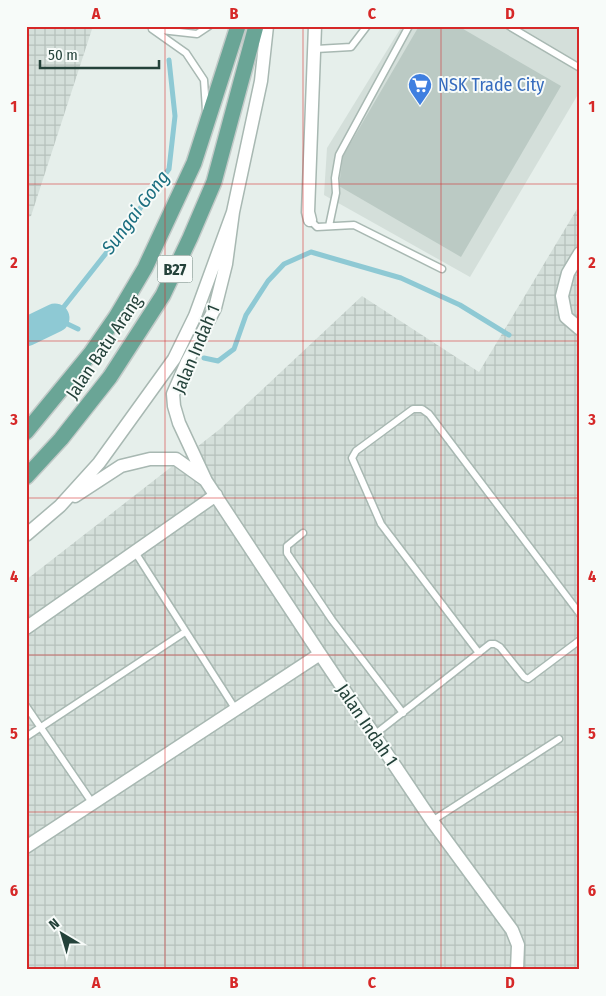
<svg xmlns="http://www.w3.org/2000/svg" width="606" height="996" viewBox="0 0 606 996" font-family="'Fira Sans Condensed',sans-serif">
<defs>
<pattern id="industrial-grid" width="8" height="8" patternUnits="userSpaceOnUse" patternTransform="scale(1.25)"><rect width="8" height="8" fill="#d4dfda"/><path d="M0 4h8M4 0v8" fill="none" stroke="#b6c1bc"/></pattern>
</defs>
<rect width="100%" height="100%" fill="#e6efeb"/>
<!-- built -->
<path fill="#d4dfda" d="M402,26H580V91L470,277L324,195L327,148Z"/>
<!-- industrial -->
<path fill="url(#industrial-grid)" d="M26,26H93L31,216L26,218Z
M580,204V970H26V580L220,429L362,296L479,372Z"/>
<g fill="none" stroke-linecap="round" stroke-linejoin="round">
<!-- stream -->
<path stroke="#8ec9d4" stroke-width="5" d="M78,329L55,318L122,233L169,169L175,116L169,60
M204,358L218,361L234,349L246,315L268,281L284,264L311,252L401,278L460,305L509,335"/>
<!-- river -->
<path stroke="#8ec9d4" stroke-width="29" d="M26,332L55,318"/>
</g>
<!-- building -->
<path fill="#bbcac4" d="M419,26H458L561,86L461,257L339,186L343,156Z"/>
<g fill="none" stroke-linecap="round" stroke-linejoin="round">
<!-- service casing -->
<g stroke="#a8b8b2" stroke-width="9">
<path id="service" d="M509,26L580,68
M316,49L351,47L367,26
M206,110L204,80L186,53L152,29L197,34L209,26
M310,220L317,227L354,225L442,269
M329,226L336,193L335,178L339,155L409,26
M303,533L287,546V553L332,620L403,713
M135,552L236,710
M479,653L381,524L352,458L356,451L413,409H422L429,414L580,614
M26,706L93,804
M374,735L490,644H495L500,647L524,677L528,679L580,640
M26,737L185,632
M432,821L559,739"/>
</g>
<!-- minor casing -->
<g stroke="#a8b8b2" stroke-width="15">
<path id="minor" d="M233,212L226,264L215,308L187,362L173,394L174,406L179,423L206,481L320,654L432,821L512,930L518,945L517,970
M310,220L308,212L315,26
M580,253L568,273L562,296L566,317L580,329
M75,496L121,466L150,459H176L204,479
M26,535L60,506L99,463L174,359L195,316L233,212L261,81L267,26
M26,628L216,495
M26,847L320,654"/>
</g>
<!-- primary casing -->
<g stroke="#c2cac8" stroke-width="18">
<path id="primary" d="M26,432L91,353L116,317L145,268L194,163L238,26
M26,477L61,439L110,377L163,295L190,238L214,182L256,26"/>
</g>
<!-- service -->
<use href="#service" stroke="#fff" stroke-width="6"/>
<!-- minor -->
<use href="#minor" stroke="#fff" stroke-width="12"/>
<!-- primary -->
<use href="#primary" stroke="#6aa596" stroke-width="15"/>
</g>
<!-- grid -->
<path fill="none" stroke="#d62828" stroke-width="1" stroke-opacity="0.55" d="M165,26V970M303,26V970M441,26V970M26,184H580M26,341H580M26,498H580M26,655H580M26,812H580"/>
<!-- icons -->
<defs>
<g id="supermarket-pin" transform="scale(1.25)"><path d="M0 17L-7.5 6A9.5 9.5 0 1 1 7.5 6Z" fill="#3f7fe0" stroke="#f7fbf9"/><path d="M-6-5.5h2.5l.6 2H6L4.5 2H-2.5L-4.4-4H-6ZM-1.5 3.2a1.3 1.3 0 1 0 .1 0ZM3 3.2a1.3 1.3 0 1 0 .1 0Z" fill="#fff"/></g>
</defs>
<g fill-rule="evenodd">
<use href="#supermarket-pin" x="420" y="85"/>
</g>
<g text-anchor="middle" stroke-width="4" stroke-linejoin="round" paint-order="stroke">
<!-- shield labels -->
<rect fill="#f7fbf9" stroke="#637a73" stroke-width="1" x="157.5" y="255.5" width="35" height="27" rx="4"/>
<g font-size="16" font-weight="bold" fill="#24423a">
<text x="175" y="275">B27</text>
</g>
<!-- shop labels -->
<g font-size="18" fill="#366cbe" stroke="#f7fbf9" text-anchor="start">
<text x="438" y="91">NSK Trade City</text>
</g>
<!-- street labels -->
<g font-size="18" fill="#24423a" stroke="#f7fbf9">
<text transform="translate(104 347) rotate(-56)" y="6">Jalan Batu Arang</text>
<text transform="translate(196 349) rotate(-67)" y="6">Jalan Indah 1</text>
<text transform="translate(367 725) rotate(56)" y="6">Jalan Indah 1</text>
</g>
<!-- water labels -->
<g font-size="19" font-style="italic" fill="#1c6f80" stroke="#f7fbf9">
<text transform="translate(135 212) rotate(-53)" y="7">Sungai Gong</text>
</g>
</g>
<!-- border -->
<rect width="606" height="996" fill="none" stroke="#f7fbf9" stroke-width="55"/>
<!-- north arrow -->
<g transform="translate(62 934) rotate(322)" stroke="#f7fbf9" stroke-width="4" paint-order="stroke">
<path d="M0-4L9 19L0 12L-9 19Z" fill="#24423a"/>
<text y="-8" font-size="14" font-weight="bold" text-anchor="middle" fill="#24423a">N</text>
</g>
<!-- scale -->
<path d="M40 60v8h119v-8" fill="none" stroke="#24423a" stroke-width="2.5"/>
<text x="48" y="60" font-size="15" fill="#24423a" stroke="#f7fbf9" stroke-width="4" paint-order="stroke">50 m</text>
<rect x="28" y="28" width="550" height="940" fill="none" stroke="#d62828" stroke-width="2"/>
<g font-size="16" text-anchor="middle" font-weight="bold" fill="#d62828">
<text x="96" y="19">A</text>
<text x="234" y="19">B</text>
<text x="372" y="19">C</text>
<text x="510" y="19">D</text>
<text x="14" y="112">1</text>
<text x="592" y="112">1</text>
<text x="14" y="268">2</text>
<text x="592" y="268">2</text>
<text x="14" y="425">3</text>
<text x="592" y="425">3</text>
<text x="14" y="582">4</text>
<text x="592" y="582">4</text>
<text x="14" y="739">5</text>
<text x="592" y="739">5</text>
<text x="14" y="896">6</text>
<text x="592" y="896">6</text>
<text x="96" y="988">A</text>
<text x="234" y="988">B</text>
<text x="372" y="988">C</text>
<text x="510" y="988">D</text>
</g>
</svg>
